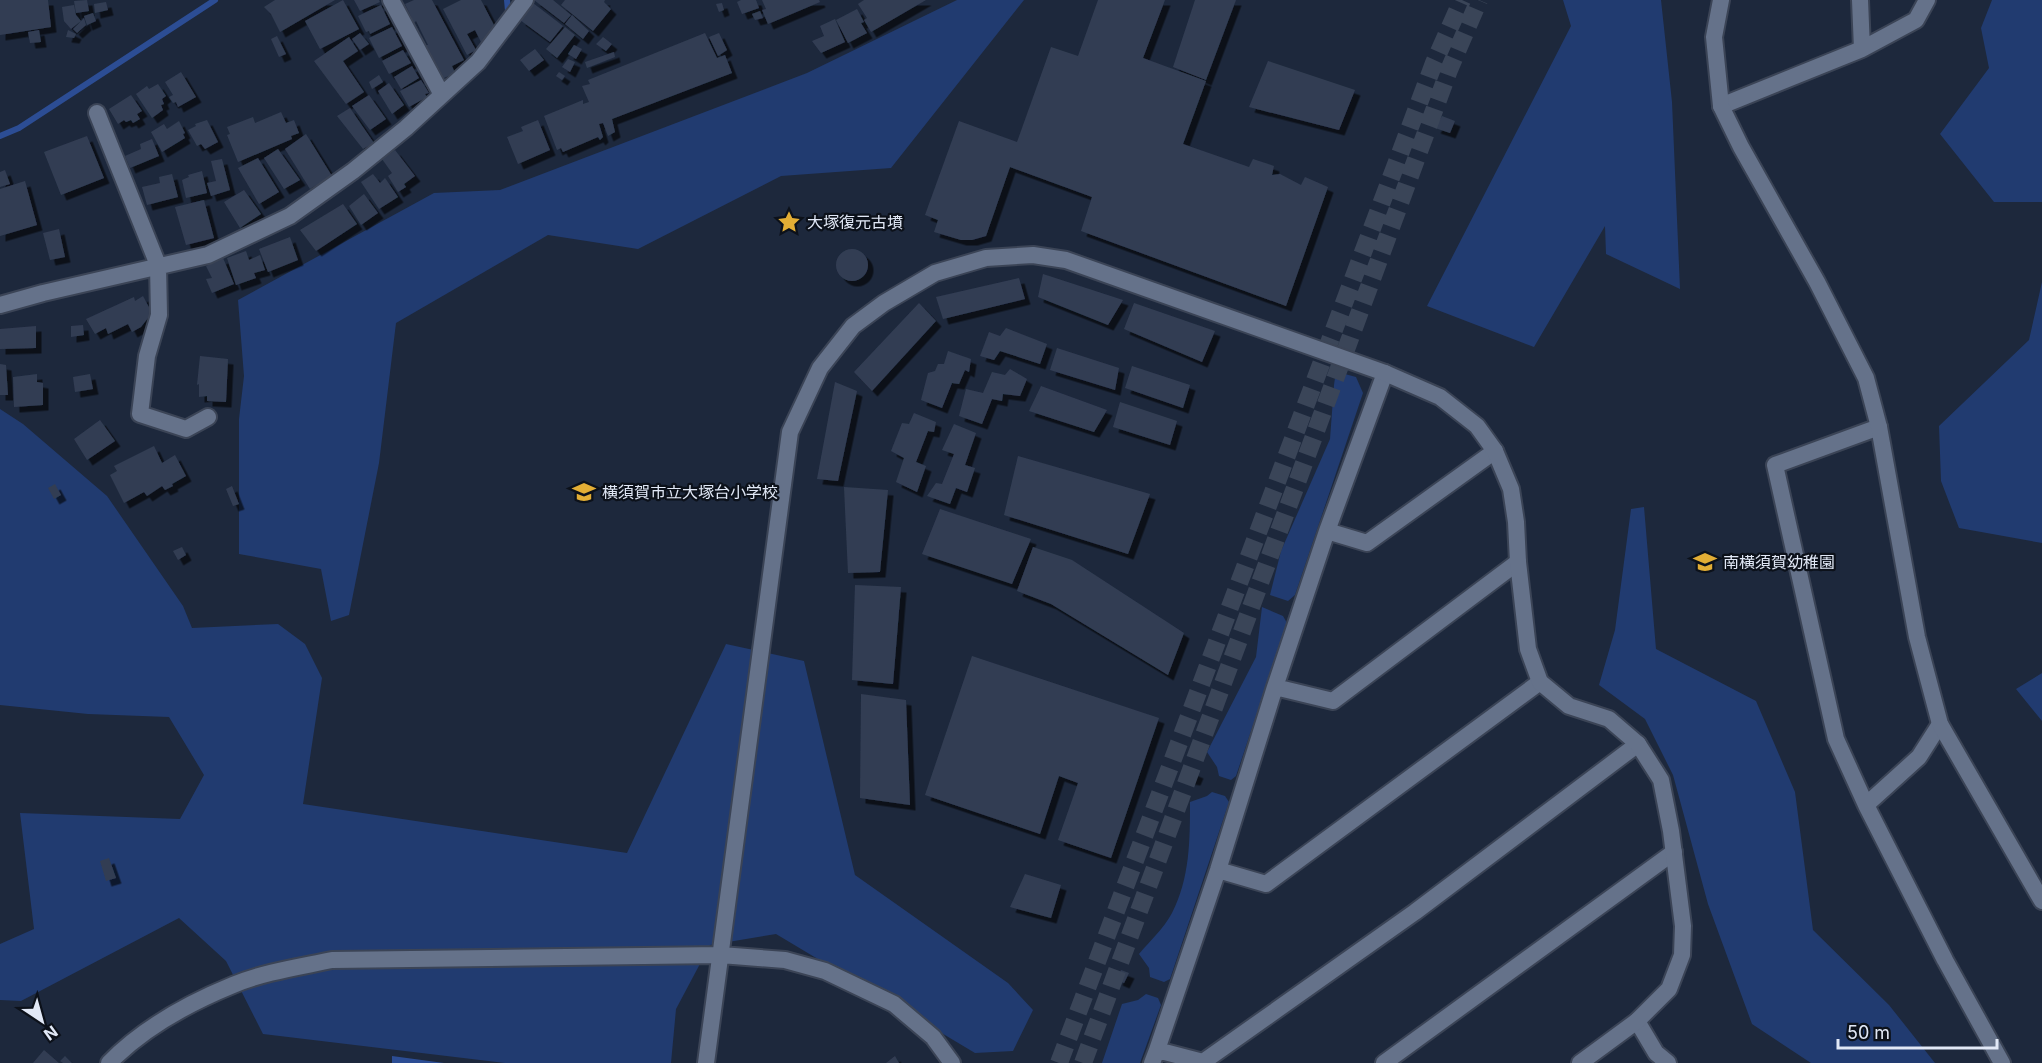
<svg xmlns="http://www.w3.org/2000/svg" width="2042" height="1063" viewBox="0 0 2042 1063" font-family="Inter,'Noto Sans JP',sans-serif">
<defs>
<filter id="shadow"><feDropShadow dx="5.5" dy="5.5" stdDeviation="0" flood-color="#0009"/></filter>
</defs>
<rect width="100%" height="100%" fill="#1d283c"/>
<!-- green -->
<path fill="#213b70" d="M957,0H1024L891,168L781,176L638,249L548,235L396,323L379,463L349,615L331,621L321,569L239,554V419L244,376L238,300L434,193L500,190L807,73Z
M1563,0H1661L1672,102L1680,289L1606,254L1605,226L1534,347L1427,306L1571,26Z
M1992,0H2042V202H1994L1940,134L1989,68L1981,28Z
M2042,282V543L1959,528L1941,481L1939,426L2029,340Z
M1341,373L1356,377L1363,393L1295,595L1288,601L1270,595L1281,551L1330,439L1334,385L1335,378Z
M0,409L23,424L107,496L183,606L192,628L278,624L305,644L322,678L303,804L627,853L726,644L804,661L855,875L1008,983L1033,1010L1013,1051L975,1053L776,934L710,945L676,1009L671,1063H505L263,1034L226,961L179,918L21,1001L0,1000V944L34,929L20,813L180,819L204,775L169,717L88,714L0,705Z
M1644,507L1656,649L1756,701L1795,792L1813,930L1889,1005L1935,1063H1811L1752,1024L1708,904L1673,775L1645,719L1599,685L1615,630L1631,509Z
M1262,607L1283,616L1287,623L1236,776L1231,780L1219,776L1217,767L1207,752L1256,657Z
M2042,673V721L2016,689Z
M1212,792L1225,796L1229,802L1170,979L1164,982L1150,977L1149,968L1139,954C1150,941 1164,928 1172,913C1190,878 1190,840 1190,802L1207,796Z
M1146,994L1158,998L1161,1005L1140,1063H1102L1122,1004L1138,1000Z"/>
<!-- water -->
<path fill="#2c4d94" d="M392,1056L444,1063H392Z"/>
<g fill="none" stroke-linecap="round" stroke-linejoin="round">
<!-- stream -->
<path stroke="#2c4d94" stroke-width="6" d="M507,0L508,11
M0,136L19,128L215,0"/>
</g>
<!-- building -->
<path fill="#323d53" filter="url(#shadow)" d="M0,0H48L51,27L0,35Z
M87,0L89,11L76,13L74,1Z
M275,0H335L280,32L271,14L264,7Z
M343,0L359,29L320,49L305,21Z
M354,0H379L380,2L360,11Z
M414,0H432L464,60L452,66L455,73L444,78L426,45H428L416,21L414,23L405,4Z
M461,0H481L496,29L482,44L475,30L467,34L476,50L467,55L443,9Z
M534,0H553L571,15L564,23Z
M565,0H605L604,2L611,9L593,31L561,5Z
M741,0H756L759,8L742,14L737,2Z
M762,0H819L820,2L768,24L762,10L766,9Z
M864,0H926L871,32L864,20L867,18L858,4Z
M1098,0H1165L1143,58L1206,81L1183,144L1249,167L1253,159L1274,166L1272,175L1280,174L1301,185L1305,177L1328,187L1286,306L1081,231L1092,197L1010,167L986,236L972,240H961L934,232L938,220L925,215L959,121L1017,142L1051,47L1078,56Z
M1195,0H1236L1206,80L1173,67Z
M106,2L108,10L95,13L94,4Z
M533,3L563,26L550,42L520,20Z
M722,3L724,10L719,12L716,4Z
M74,5L76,15L81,21L71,29L64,21L62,7Z
M381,5L390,24L370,34L369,31L366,32L358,16Z
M857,9L864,22L861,23L867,33L848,43L836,20Z
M760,11L763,18L755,20L752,14Z
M93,13L96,21L87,25L84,16Z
M572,15L589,31L583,39L565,24Z
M84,18L86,25L77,33L73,29Z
M835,19L845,42L821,53L812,41L824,36L820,26Z
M392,27L402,46L379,58L369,38Z
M565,27L575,35L557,58L546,49Z
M39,30L41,42L30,43L28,32Z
M68,30L76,34L74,38L66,37Z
M360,33L369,44L360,50L352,39Z
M705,33L717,58L725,55L732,73L612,119L615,132L608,136L603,123L599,124L603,137L600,140L598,137L563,152L561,148L557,150L544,116L583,100V104L589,102L582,86L590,84L588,80Z
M719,33L727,50L718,56L709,37Z
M277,36L286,54L279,57L271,39Z
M349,37L358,51L343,61L364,92L346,104L314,61Z
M603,37L612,44L606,51L596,44Z
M574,45L582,49L576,59L568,54Z
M535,49L544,60L529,71L520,60Z
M403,50L411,63L389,74L382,61Z
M614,52L615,57L587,68L585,62Z
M568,59L575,62L570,72L562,67Z
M1268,61L1355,90L1339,130L1249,107Z
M412,66L419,78L401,89L394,77Z
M181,72L196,97L178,107L176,102L173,103L169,97L173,95L165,82Z
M559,72L565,76L562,80L556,76Z
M379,75L383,82L372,89L369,82Z
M421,80L429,93L425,94L427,97L409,107L400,91Z
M389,83L404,105L392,114L378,91Z
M158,84L166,96L162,99L164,104L161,105L163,110L152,118L136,94L147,86L149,89Z
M131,95L142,111L137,114L140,119L133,123L131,120L126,122L124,120L118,124L109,109Z
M369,95L386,119L370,130L352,106Z
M350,108L374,143L363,149L337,116Z
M281,112L286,123L294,120L299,133L291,136L292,139L238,162L227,135L230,134L227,127L253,117L255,123Z
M1442,116L1455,121L1450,133L1435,128Z
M207,120L218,142L205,149L201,144L197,146L188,130L196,126L195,124Z
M538,120L550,150L518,164L507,137L523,131L521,127Z
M179,121L185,133L183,134L185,138L162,152L151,132L164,124L167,129Z
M306,134L332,176L310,189L285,149Z
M87,136L104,178L61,195L44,152Z
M152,139L159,156L130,168L125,156L141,149L140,144Z
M278,149L300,180L284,189L264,158Z
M395,150L415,176L404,184L406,187L398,192L388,176L392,173L382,159Z
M258,158L279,192L259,204L238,168Z
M222,159L230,190L211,196L207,183L216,181L211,161Z
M5,170L10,184L0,187V172Z
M202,171L207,193L186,198L182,180L189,177L188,175Z
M172,174L178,197L147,205L142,187L160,183L159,177Z
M373,174L380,183L385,178L398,197L379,209L361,182Z
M25,181L37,225L0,236V189Z
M244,190L261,214L240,228L224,202Z
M364,194L378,213L361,225L349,206Z
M204,200L214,238L186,245L175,207Z
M343,204L357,224L316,251L300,230Z
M59,229L65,257L50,260L43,233Z
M290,237L298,260L268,272L259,249Z
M836 265a16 16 0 1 1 32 0a16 16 0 1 1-32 0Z
M246,251L249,260L260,255L265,270L254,273L256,278L236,285L227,258Z
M223,258L234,284L212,293L206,279L212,278L206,266Z
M1043,274L1123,300L1108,325L1038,297Z
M1019,278L1025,299L943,319L936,297Z
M143,296L152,313L141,327L132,332L128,324L108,334L106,328L95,334L86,319L134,297L135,301Z
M919,303L936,321L872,391L854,372Z
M1134,303L1215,331L1202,362L1124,329Z
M83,325L84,335L71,337V326Z
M36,326V348L0,349V329Z
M1006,328L1047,344L1040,364L1000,351L994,360L980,356L989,332L1000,336Z
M1057,348L1119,368L1115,390L1050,370Z
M948,351L971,359L969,372L965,370L959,384L952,383L942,408L921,400L928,373L935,371L938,364H944Z
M200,356L228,359L226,402L207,401V396L199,397V384L197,385Z
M0,364L6,365L8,395H0Z
M1132,366L1190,385L1183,408L1125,388Z
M1010,369L1027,379L1020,396L1003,394L1002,401L992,399L982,424L959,416L966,389L983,393L992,372L1005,375Z
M37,374V382L43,383V405L14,407L13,377Z
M90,374L93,389L75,392L73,377Z
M835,382L857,391L838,481L817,479Z
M1041,386L1107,410L1094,432L1029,411Z
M1120,402L1177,421L1170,445L1113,427Z
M914,413L936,422L934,432L928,431L916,462L926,466L917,492L896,482L904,458L891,451L902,423L909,424Z
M100,420L115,441L87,460L74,439Z
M954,424L976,433L965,465L975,468L967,492L956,488L950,504L927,496L936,483L942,484L954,454L942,450Z
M154,446L162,463L175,455L186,476L172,484L173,486L165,490L162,486L147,496L144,492L124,503L110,475L117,471L114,466Z
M1018,456L1150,494L1128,554L1004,515Z
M55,484L61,495L54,499L48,488Z
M232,486L239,504L233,506L226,489Z
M844,487L888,490L880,572L848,573Z
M940,509L1031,539L1012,584L922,554Z
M182,547L186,555L178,560L173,551Z
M1033,547L1072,560L1184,633L1168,675L1051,604L1017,591Z
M855,585L901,587L893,684L852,680Z
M972,656L1159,718L1111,858L1058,840L1078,783L1059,776L1040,834L925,795Z
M861,694L906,700L910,805L860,798Z
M1191,770L1198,773L1195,780L1188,779Z
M109,858L116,878L106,881L100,861Z
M1025,874L1061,885L1051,918L1010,907Z
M1121,970L1129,973L1124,983L1117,980Z
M44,1050L59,1063H33Z
M65,1056L72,1063H63L60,1061Z
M895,1056L899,1063H886Z"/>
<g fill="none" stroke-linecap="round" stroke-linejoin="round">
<!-- motorway-tunnel -->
<path stroke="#3a4558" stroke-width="18" stroke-dasharray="18 9" stroke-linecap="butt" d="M1059,1063L1434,63L1462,0
M1083,1063L1449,70L1479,0"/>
<!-- minor casing -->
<g stroke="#3b4456" stroke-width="20">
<path id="minor" d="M391,0L442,95
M1860,0L1862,49
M1721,106L1862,49L1916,20L1927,0
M97,113L158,265L159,315L147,356L140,414L186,429L208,417
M0,305L43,293L208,255L290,216L353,171L406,128L478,62L525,0
M1879,427L1775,465L1836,739L1866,805L1945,960L2002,1063
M1327,531L1385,373
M1275,687L1327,531L1367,543L1495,451
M1866,805L1919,757L1940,724
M1218,870L1266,884L1540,682
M1637,1021L1656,1053L1668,1063
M1157,1050L1218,870L1275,687L1333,701L1518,562
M1152,1063L1157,1050L1203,1062L1415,912L1638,744
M1384,1063L1674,852"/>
</g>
<!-- tertiary casing -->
<g stroke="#3b4456" stroke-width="20">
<path id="tertiary" d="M1721,0L1714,37L1721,106L1741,147L1817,282L1866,378L1879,427L1917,637L1940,724L2042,901
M109,1063C142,1029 189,1003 233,985C264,972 299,967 332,960L721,955L785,960L825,971L894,1004L933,1037L952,1063
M706,1063L790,432L820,368L853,326L884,303L935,273L986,258L1033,255L1066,260L1385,373L1440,397L1477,426L1495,451L1511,489L1516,522L1518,562L1528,649L1540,682L1569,706L1609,719L1638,744L1661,780L1671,831L1683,926L1682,955L1669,989L1637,1021L1580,1063"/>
</g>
<!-- minor -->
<use href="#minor" stroke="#65728a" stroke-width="16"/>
<!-- tertiary -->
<use href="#tertiary" stroke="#65728a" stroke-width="16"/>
</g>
<!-- icons -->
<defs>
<g id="sight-bare" transform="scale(1.8)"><path d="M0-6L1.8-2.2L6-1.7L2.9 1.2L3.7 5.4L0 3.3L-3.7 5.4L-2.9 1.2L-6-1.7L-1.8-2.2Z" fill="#e3ae35" stroke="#0c111a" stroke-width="2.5" paint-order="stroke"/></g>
<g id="school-bare" transform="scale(1.8)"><path d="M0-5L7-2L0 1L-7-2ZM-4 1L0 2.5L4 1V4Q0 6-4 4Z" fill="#e3ae35" stroke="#0c111a" stroke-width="2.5" paint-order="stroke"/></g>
</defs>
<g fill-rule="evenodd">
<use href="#sight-bare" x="789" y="222"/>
<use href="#school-bare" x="584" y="492"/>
<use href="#school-bare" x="1705" y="562"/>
</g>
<g text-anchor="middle" stroke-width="4.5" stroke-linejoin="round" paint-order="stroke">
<!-- poi labels -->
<g font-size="16" fill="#e1e8f6" stroke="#0c111a" text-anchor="start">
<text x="807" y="228">大塚復元古墳</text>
<text x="602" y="498">横須賀市立大塚台小学校</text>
<text x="1723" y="568">南横須賀幼稚園</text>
</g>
</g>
<!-- north arrow -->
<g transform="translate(42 1021) rotate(144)" stroke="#0c111a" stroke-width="4.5" paint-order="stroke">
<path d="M0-4.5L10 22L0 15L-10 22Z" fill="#e1e8f6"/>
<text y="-9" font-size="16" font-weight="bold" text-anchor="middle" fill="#e1e8f6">N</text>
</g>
<!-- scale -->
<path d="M1838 1039v9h159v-9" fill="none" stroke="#e1e8f6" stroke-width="3"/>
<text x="1847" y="1039" font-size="18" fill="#e1e8f6" stroke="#0c111a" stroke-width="4.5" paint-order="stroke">50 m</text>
</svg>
